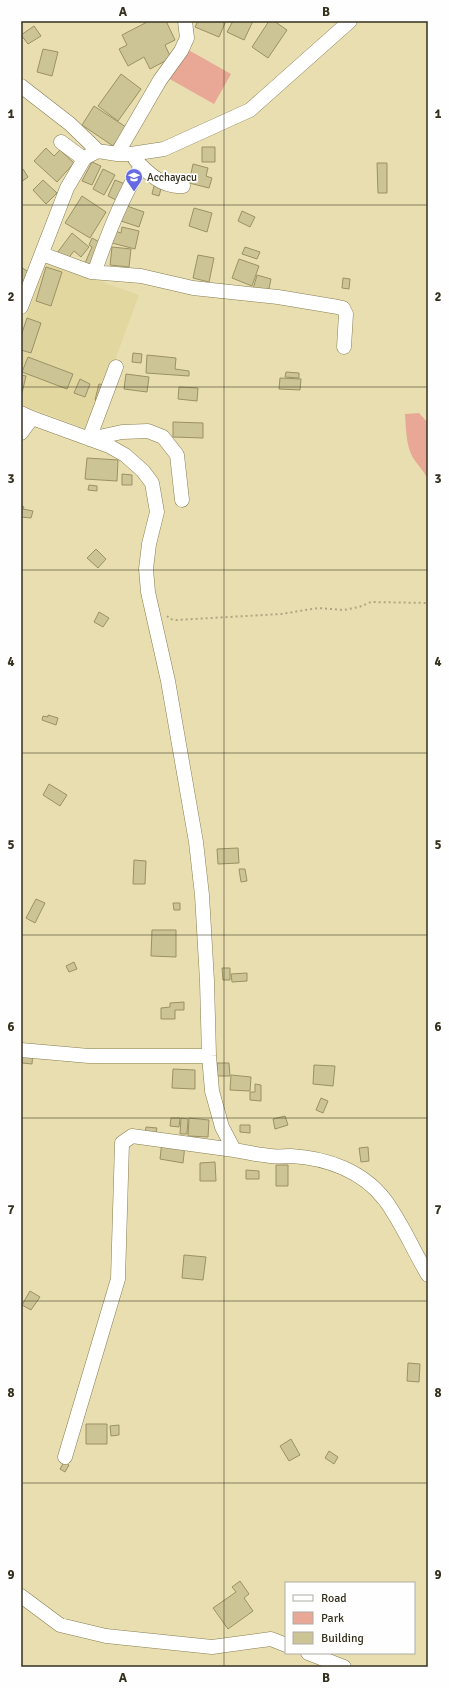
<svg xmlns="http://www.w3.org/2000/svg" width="449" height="1688" viewBox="0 0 449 1688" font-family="Signika,sans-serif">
<rect width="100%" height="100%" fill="#e8deaf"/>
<!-- built -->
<path fill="#e3d7a0" d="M46,262L139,295L89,430L21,405V332Z"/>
<!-- green -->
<path fill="#e8a895" d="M185,48L231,74L214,104L168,78Z
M419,413L428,423V481C425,471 417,465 412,456C406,444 406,428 405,414Z"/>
<!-- building -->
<path fill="#cdc496" stroke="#9a9165" d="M149,21H166L175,40L165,45L171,58L150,69L144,57L128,66L119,49L127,45L122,35Z
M198,21H226L219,37L195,27Z
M233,21H253L244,40L227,32Z
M269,21H274L287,30L268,58L252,47Z
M34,26L41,36L28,44L21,35Z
M43,49L58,52L52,76L37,72Z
M121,74L141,89L118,121L98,106Z
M94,106L126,127L113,146L82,125Z
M202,147H215V162H202Z
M46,148L54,156L60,150L74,163L57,182L34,161Z
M92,162L101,166L92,185L82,181Z
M377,163H387V193H378Z
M193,164L208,168L206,176L212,178L209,188L189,183Z
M23,169L28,177L21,182V171Z
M103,169L115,175L104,195L93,189Z
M43,180L57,193L46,204L33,190Z
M115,180L125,184L118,201L108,196Z
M155,182L162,185L159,196L152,194Z
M82,196L106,212L90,238L65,223Z
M127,206L144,212L139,227L121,221Z
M194,208L212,213L207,232L189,226Z
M242,211L255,217L250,227L238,221Z
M122,227L139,231L135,249L112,243L115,231L121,233Z
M72,233L89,247L81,257L74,251L67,260L57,253Z
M92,238L103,244L92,267L85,263L92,247L89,245Z
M112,247L131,249L129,267L110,265Z
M245,247L260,252L257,259L242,254Z
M198,255L214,258L209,282L193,278Z
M239,259L259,266L252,286L232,278Z
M21,267L30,273L21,288Z
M46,267L62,272L51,306L36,301Z
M257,275L271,279L268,293L253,289Z
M343,278L350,279L349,289L342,288Z
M27,318L41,323L31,353L21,350V336Z
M133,353L142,354L141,363L132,362Z
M147,355L176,358L175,369L189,371V376L146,373Z
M28,357L73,374L67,389L22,372Z
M286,372L299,373V378L285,377Z
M126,374L149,377L147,392L124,389Z
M21,375L26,376L22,393L21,392Z
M280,378L301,379L300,390L279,389Z
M80,379L90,384L85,397L74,393Z
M99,384L105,385L101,401L95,400Z
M179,387L198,388L197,401L178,399Z
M173,422L203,423V438L173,437Z
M87,458L118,460L117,481L85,479Z
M122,474L132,475V485H122Z
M89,485L97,486V491L88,490Z
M21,506L24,507L23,509L33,511L31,518L21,517Z
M96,549L106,559L98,568L87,558Z
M99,612L109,618L103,627L94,622Z
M48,715L58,718L56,725L42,720L43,716L48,717Z
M49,784L67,795L60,806L43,795Z
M238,848L239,863L218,864L217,849Z
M134,860L146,861L145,884H133Z
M239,869H245L247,881L241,882Z
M36,899L45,903L35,923L26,918Z
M173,903H180V910H174Z
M152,930H176V957L151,956Z
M74,962L77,969L69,972L66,966Z
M222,968H230V980H223Z
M247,973V981L232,982L231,974Z
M184,1002V1010H175V1019H161V1008L170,1007V1003Z
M23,1051L33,1052L32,1064L22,1063Z
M217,1063H229L230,1076H217Z
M314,1065L335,1066L333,1086L313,1084Z
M173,1069L195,1070V1089L172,1088Z
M231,1075L251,1077L250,1091L230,1090Z
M255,1084L261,1085V1101L250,1100V1092H255Z
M321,1098L328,1101L323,1113L316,1110Z
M285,1116L288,1125L275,1129L273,1119Z
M171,1118H180L179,1127L170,1126Z
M181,1118L188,1119L187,1134H180Z
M189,1118L209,1120L208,1137L188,1136Z
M240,1125H250V1133L240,1132Z
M146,1127L157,1128L156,1133H145Z
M162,1141L185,1145L183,1163L160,1159Z
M368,1147L369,1161L361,1162L359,1148Z
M215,1162L216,1181H200V1163Z
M276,1165H288V1186H276Z
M246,1170L259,1171V1179H246Z
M184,1255L206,1257L203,1280L182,1278Z
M30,1291L40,1297L31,1310L22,1305Z
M408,1363L420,1364L419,1382L407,1381Z
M86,1424H107V1444H86Z
M119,1425V1435L111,1436L110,1426Z
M291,1439L300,1455L289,1461L280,1446Z
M329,1451L338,1457L334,1464L325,1458Z
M64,1462L69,1465L65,1472L60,1469Z
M240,1581L249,1594L244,1598L253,1611L228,1629L213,1608L236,1592L232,1587Z"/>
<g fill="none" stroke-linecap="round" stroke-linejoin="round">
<!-- street casing -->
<g stroke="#877e53" stroke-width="15">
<path id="street" d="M21,86L70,124L98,151L117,154H131L164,149L250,110L350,21
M61,142L84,159
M117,154L160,80L181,51L187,38L185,21
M135,159C147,173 163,188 183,186
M42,254L91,272L141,276L193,288L278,297L338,307L343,308L346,314L344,347
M96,268C108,233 122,198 141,166
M21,307L67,188L84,159L88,156L98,151
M21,413L32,418L109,446L125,455L143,471L152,483L157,512L149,544L146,569L148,592L168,681L196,842L202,895L207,981L209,1056L212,1091L222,1127L234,1150C246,1152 258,1155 270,1156C277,1157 284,1156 291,1156C327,1158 363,1171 385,1200C402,1223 413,1250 428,1275
M21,433L32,418
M89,439L116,367
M90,439L122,432L148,431L163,437L177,455L182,500
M21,1050L89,1056H209
M65,1457L118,1279L122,1143L132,1136L234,1150
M21,1596L60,1625L106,1636L212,1647L271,1639L286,1645
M308,1653L344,1667"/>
</g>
<!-- path -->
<path stroke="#afa781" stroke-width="2" stroke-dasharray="2 3" stroke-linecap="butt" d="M167,616L170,619L176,620L281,614L318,608L344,610L359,607L371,602L428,603"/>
<!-- street -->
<use href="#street" stroke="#fff" stroke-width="14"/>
</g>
<!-- grid -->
<path fill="none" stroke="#35311f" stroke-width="1" stroke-opacity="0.55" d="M224,21V1667M21,205H428M21,387H428M21,570H428M21,753H428M21,935H428M21,1118H428M21,1301H428M21,1483H428"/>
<!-- icons -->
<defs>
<g id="school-pin" transform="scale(0.9)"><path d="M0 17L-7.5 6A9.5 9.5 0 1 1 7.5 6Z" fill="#656ae3" stroke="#fefefe"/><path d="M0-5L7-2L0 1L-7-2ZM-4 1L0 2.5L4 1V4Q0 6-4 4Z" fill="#fff"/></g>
</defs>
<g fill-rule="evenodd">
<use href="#school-pin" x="134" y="177"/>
</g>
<g text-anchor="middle" stroke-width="3.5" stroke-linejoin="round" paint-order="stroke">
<!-- poi labels -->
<g font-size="11" fill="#35311f" stroke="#fefefe" text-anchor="start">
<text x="147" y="181">Acchayacu</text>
</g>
</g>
<!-- border -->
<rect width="449" height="1688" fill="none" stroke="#fefefe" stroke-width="44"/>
<!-- legend -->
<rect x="285" y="1582" width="130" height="72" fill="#fefefe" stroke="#aeaca5"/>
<rect x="293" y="1595" width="20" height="6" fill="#ffffff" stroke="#aeaca5"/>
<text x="321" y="1602" font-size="12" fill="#35311f">Road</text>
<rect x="293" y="1612" width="20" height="12" fill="#e8a895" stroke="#aeaca5"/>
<text x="321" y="1622" font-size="12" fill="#35311f">Park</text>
<rect x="293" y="1632" width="20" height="12" fill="#cdc496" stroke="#aeaca5"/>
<text x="321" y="1642" font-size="12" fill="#35311f">Building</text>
<rect x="22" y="22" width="405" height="1644" fill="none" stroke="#35311f" stroke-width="1.5"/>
<g font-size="13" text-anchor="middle" font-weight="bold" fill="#35311f">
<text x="123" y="16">A</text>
<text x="326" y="16">B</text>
<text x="11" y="118">1</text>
<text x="438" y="118">1</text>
<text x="11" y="301">2</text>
<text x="438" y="301">2</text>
<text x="11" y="483">3</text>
<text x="438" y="483">3</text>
<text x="11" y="666">4</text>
<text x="438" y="666">4</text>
<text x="11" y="849">5</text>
<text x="438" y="849">5</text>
<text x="11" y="1031">6</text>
<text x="438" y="1031">6</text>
<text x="11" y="1214">7</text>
<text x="438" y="1214">7</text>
<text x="11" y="1397">8</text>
<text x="438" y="1397">8</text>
<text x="11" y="1579">9</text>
<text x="438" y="1579">9</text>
<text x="123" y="1682">A</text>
<text x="326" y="1682">B</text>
</g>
</svg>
